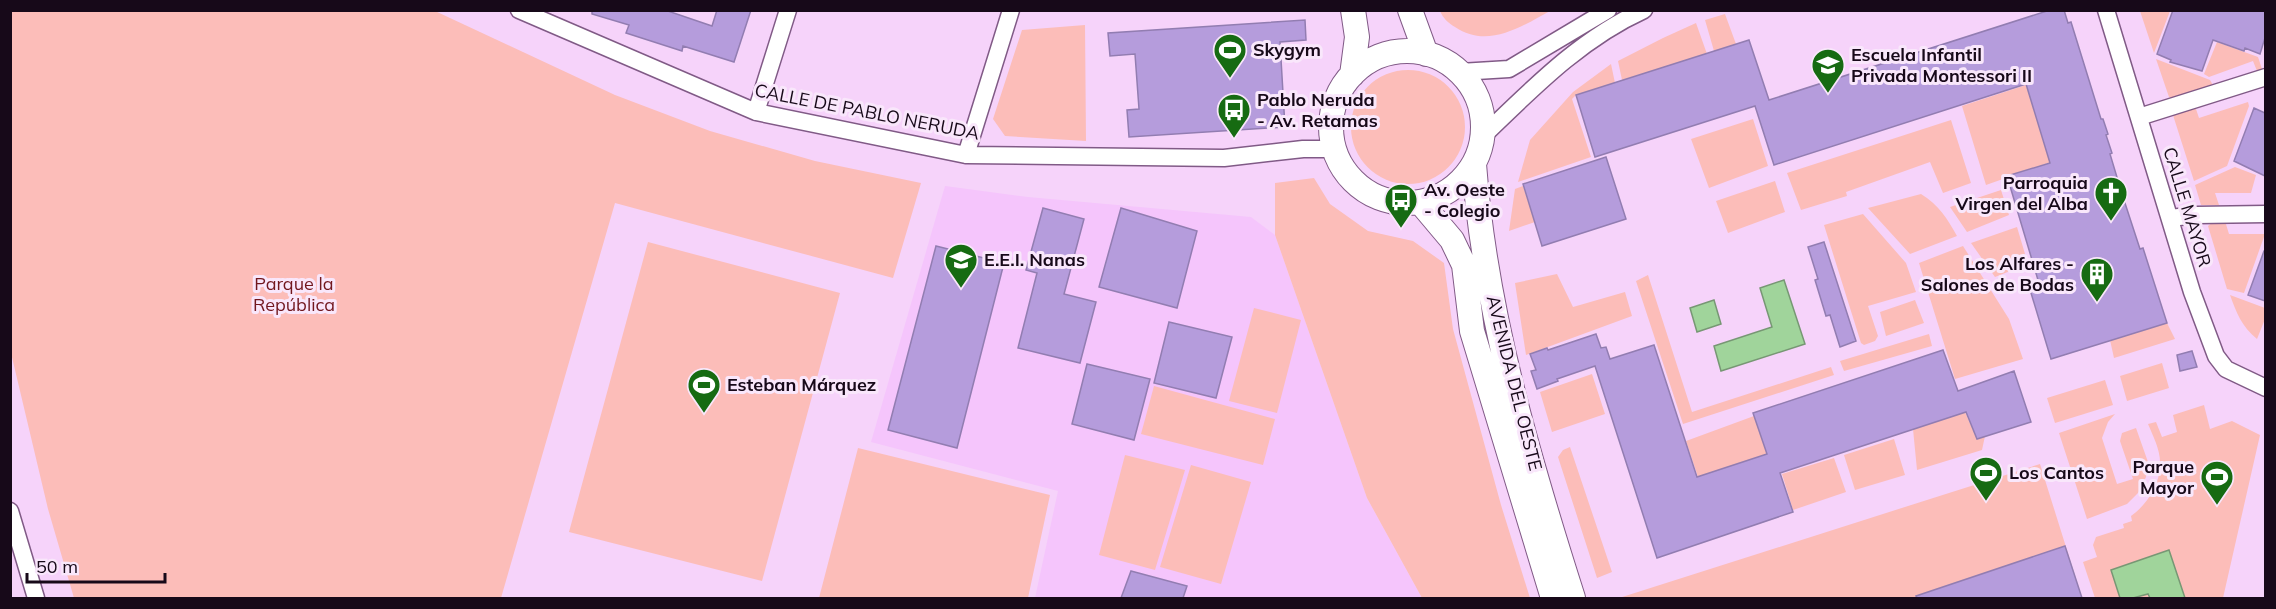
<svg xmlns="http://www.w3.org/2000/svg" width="2276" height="609" viewBox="0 0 2276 609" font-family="Mulish,sans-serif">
<rect width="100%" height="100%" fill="#f6d3fa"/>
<!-- built -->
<path fill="#f5c5fc" d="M945,186L1028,197L1251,217L1275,235L1367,498L1422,598H1035L1058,491L871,442Z"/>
<!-- green -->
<path fill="#fcbdb9" d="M10,11H435L615,95L710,131L815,161L921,183L893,278L615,203L501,598H74L48,509L11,353Z
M1440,11V10L1550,11C1521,27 1487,49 1455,27C1448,23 1443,18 1440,11Z
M2140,11H2170L2154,53Z
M1725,14L1736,44L1714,51L1705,20Z
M1696,23L1707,54L1622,80L1618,61L1663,38Z
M1085,25L1086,141L1005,136L993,119L1022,30Z
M2217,42L2258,57L2262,69L2257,71L2253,61L2209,77L2204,74Z
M2156,59L2210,80L2214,87L2174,98L2169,97Z
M1611,64L1615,83L1576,95L1572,99L1591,157L1518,182L1530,140L1573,92Z
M1351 127a57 57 0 1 1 114 0a57 57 0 1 1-114 0Z
M2026,85L2051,162L1986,185L1962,106Z
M2248,102L2249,106L2227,166L2194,181L2172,112L2195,106L2199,118Z
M1753,119L1768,166L1709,188L1691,139Z
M1951,120L1971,183L1943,193L1930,162L1846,192L1847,196L1801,210L1787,173Z
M2235,167L2256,175L2251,193H2215L2219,205H2201L2195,185Z
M1314,178L1330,204L1368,231L1413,241L1444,263L1453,329L1501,505L1530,598H1422L1367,498L1275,235V183Z
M1775,181L1785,212L1728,233L1716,201Z
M1523,186L1535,222L1509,231L1515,189Z
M2001,190L2009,215L1967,232L1950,207Z
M1921,194C1939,205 1947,218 1957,236L1910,254L1868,208Z
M1863,214L1906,263L1916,292L1868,306L1878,336L1875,341L1864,345L1861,343L1824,225Z
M2225,221L2229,234H2265L2244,293L2227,289L2208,226L2213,222Z
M2017,227L2028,264L1995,277L1971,243Z
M648,242L840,293L762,581L569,532Z
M1963,246L2009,319L2023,359L1955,379L1919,263Z
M1557,274L1573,307L1625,292L1632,316L1526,355L1515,283Z
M1648,275L1692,412L1831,367L1834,375L1683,424L1636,281Z
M2230,295L2265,308V319L2257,339C2242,327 2236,312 2230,295Z
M1915,300L1924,323L1886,336L1880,312Z
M1254,308L1301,320L1277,413L1229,401Z
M2167,323L2175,339L2114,358L2110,340Z
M1929,334L1932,346L1844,371L1840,361Z
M2162,363L2169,388L2127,401L2120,376Z
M1592,374L1605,414L1552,432L1540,392Z
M2105,380L2113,405L2055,423L2047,398Z
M1154,386L1275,419L1263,465L1141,434Z
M2204,405L2210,429L2232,421L2260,435L2223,598H2095L2083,562L2097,557L2093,545L2096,537L2124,528L2123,524L2132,521L2131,516C2147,505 2160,484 2160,465C2161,451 2153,436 2148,424L2156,422L2162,437L2177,432L2173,415Z
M1965,412L1977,439L1985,436L1982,450L1917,470L1913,429Z
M2115,414L2108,422L2102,438L2117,484L2133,479L2120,441L2122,433L2136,428L2148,462L2146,477L2138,493L2127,504L2087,519L2059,433Z
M1754,416L1773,452L1699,480L1686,441Z
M1894,439L1905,475L1855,490L1844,455Z
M1570,447L1612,572L1597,578L1558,457L1563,450Z
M858,448L1050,495L1028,598H819Z
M1125,455L1185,470L1155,570L1099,555Z
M1834,458L1846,492L1793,510L1782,474Z
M2040,464L2082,598H1619Z
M1191,465L1251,482L1221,584L1160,567Z"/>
<!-- water -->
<path fill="#a0d49b" stroke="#779774" stroke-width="1.5" d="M1784,280L1805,344L1721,371L1714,346L1772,327L1760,288Z
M1714,300L1721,324L1697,332L1690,308Z
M2169,550L2185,598H2150L2148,594L2133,598H2120L2111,570Z"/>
<!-- building -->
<path fill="#b59cdc" stroke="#927db1" stroke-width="1.5" d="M592,10H665L712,26L717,10H751L734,62L683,46L682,51L626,33L629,25L592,14Z
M2050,10H2064L2068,23L2071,22L2101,119H2103L2108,134L2106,135L2112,153L2110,154L2122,194L2140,249L2143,248L2167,323L2051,359L2028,283L2038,280L2007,176L2050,163L2026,84L1774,165L1755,106L1595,157L1576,95L1749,40L1769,100Z
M2173,10H2265V38L2260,54L2245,48L2244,51L2213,40L2202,71L2170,62L2171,60L2157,54Z
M1305,20L1306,40L1280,42L1285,127L1129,137L1127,110L1139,109L1135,54L1110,56L1108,33Z
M2254,108L2265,113V176L2234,161Z
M1606,157L1626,219L1542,246L1523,184Z
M1043,208L1084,219L1064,294L1096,302L1080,363L1018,348L1037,273L1026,270Z
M1121,208L1197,231L1177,308L1099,287Z
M1824,242L1856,341L1840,347L1830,315L1826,316L1815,280L1818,279L1808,247Z
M936,246L1004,263L957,448L888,430Z
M2264,251H2265V301L2248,295Z
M1169,322L1232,337L1216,398L1154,383Z
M1596,334L1601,348L1606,347L1610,359L1654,345L1697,477L1767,454L1753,413L1943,350L1958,391L2014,371L2031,422L1977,439L1966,412L1780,473L1793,512L1657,558L1595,366L1557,379L1558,381L1537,389L1531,371L1536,370L1530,354L1547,348L1548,350Z
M2192,351L2197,367L2180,371L2177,355Z
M1087,364L1150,379L1134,440L1072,424Z
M2065,546L2082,598H1917L1916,596Z
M1131,571L1187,586L1183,598H1121Z"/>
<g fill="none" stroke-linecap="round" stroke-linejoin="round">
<!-- street casing -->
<g stroke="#805a86" stroke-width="19">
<path id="street" d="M519,10L756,112L966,155L1224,158L1303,149H1334
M2106,10L2192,292L2216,356L2226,369L2266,388
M1460,72L1509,69L1608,10
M756,112L788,10
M2139,117L2266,77
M1482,137C1532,89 1580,39 1644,10
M966,155L1011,10
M2170,218L2197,215L2266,214
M10,511L36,598"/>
</g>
<!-- secondary casing -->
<g stroke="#805a86" stroke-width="26">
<path id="secondary" d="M1410,10L1426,54
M1331 127a76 76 0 1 1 152 0a76 76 0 1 1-152 0Z
M1352,75L1357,37L1353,10
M1474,164C1485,312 1528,457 1573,598
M1420,202L1452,240L1464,265L1472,331L1553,598"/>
</g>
<!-- street -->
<use href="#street" stroke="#fff" stroke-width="16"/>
<!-- secondary -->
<use href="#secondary" stroke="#fff" stroke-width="24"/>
</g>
<!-- icons -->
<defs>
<g id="stadium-pin" transform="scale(1.725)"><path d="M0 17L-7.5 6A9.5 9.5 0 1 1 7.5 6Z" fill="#166b12" stroke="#f9e7fb"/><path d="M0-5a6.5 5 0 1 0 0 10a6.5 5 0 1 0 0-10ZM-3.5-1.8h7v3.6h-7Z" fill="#fff"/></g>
<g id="school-pin" transform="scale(1.725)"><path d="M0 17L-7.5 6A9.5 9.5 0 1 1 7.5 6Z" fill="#166b12" stroke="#f9e7fb"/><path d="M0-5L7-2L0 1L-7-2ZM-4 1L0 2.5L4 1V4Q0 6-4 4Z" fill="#fff"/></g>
<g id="bus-pin" transform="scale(1.725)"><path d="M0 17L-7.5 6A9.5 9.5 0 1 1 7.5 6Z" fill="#166b12" stroke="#f9e7fb"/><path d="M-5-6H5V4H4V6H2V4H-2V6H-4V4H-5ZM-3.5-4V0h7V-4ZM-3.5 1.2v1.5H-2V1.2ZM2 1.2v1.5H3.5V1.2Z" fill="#fff"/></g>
<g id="church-pin" transform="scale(1.725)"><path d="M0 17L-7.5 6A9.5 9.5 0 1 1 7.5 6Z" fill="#166b12" stroke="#f9e7fb"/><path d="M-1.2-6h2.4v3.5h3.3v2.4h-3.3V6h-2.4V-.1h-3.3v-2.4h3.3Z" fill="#fff"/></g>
<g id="building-pin" transform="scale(1.725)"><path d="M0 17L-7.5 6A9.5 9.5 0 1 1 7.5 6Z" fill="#166b12" stroke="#f9e7fb"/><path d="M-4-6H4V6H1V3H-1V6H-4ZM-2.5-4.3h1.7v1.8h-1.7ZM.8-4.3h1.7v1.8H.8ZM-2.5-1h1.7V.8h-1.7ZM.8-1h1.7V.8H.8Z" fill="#fff"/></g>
</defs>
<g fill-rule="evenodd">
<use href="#stadium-pin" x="1230" y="50"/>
<use href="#school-pin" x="1828" y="65"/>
<use href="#bus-pin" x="1234" y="110"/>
<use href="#church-pin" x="2111" y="193"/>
<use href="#bus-pin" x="1401" y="200"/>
<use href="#school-pin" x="961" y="260"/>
<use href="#building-pin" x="2097" y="274"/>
<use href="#stadium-pin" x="704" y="385"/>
<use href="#stadium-pin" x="1986" y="473"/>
<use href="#stadium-pin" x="2217" y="477"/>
</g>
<g text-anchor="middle" stroke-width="6" stroke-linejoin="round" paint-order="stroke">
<!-- poi labels -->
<g font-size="18" font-weight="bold" fill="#170919" stroke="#f9e7fb" text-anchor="start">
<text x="1253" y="56">Skygym</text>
<text x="1851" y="61">Escuela Infantil<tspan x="1851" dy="21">Privada Montessori II</tspan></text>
<text x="1257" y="106">Pablo Neruda<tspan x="1257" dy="21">- Av. Retamas</tspan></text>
<text x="2088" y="189" text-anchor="end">Parroquia<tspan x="2088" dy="21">Virgen del Alba</tspan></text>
<text x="1424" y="196">Av. Oeste<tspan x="1424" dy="21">- Colegio</tspan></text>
<text x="984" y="266">E.E.I. Nanas</text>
<text x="2074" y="270" text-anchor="end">Los Alfares -<tspan x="2074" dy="21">Salones de Bodas</tspan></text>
<text x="727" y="391">Esteban Márquez</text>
<text x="2194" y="473" text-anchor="end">Parque<tspan x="2194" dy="21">Mayor</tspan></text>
<text x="2009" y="479">Los Cantos</text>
</g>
<!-- street labels -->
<g font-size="18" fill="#170919" stroke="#f9e7fb">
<text transform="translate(867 112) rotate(11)" y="6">CALLE DE PABLO NERUDA</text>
<text transform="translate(2187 207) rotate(73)" y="6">CALLE MAYOR</text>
<text transform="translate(1514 383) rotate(76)" y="6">AVENIDA DEL OESTE</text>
</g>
<!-- park labels -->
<g font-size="18" fill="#72171e" stroke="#f9e7fb">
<text x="294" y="290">Parque la<tspan x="294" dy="21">República</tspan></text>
</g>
</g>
<!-- border -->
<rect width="2276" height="609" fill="none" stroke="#170919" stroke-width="24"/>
<!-- scale -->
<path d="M27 573v9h138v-9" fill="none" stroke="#170919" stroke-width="3"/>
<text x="36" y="573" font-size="18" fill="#170919" stroke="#f9e7fb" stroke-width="4.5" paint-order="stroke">50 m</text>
</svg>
